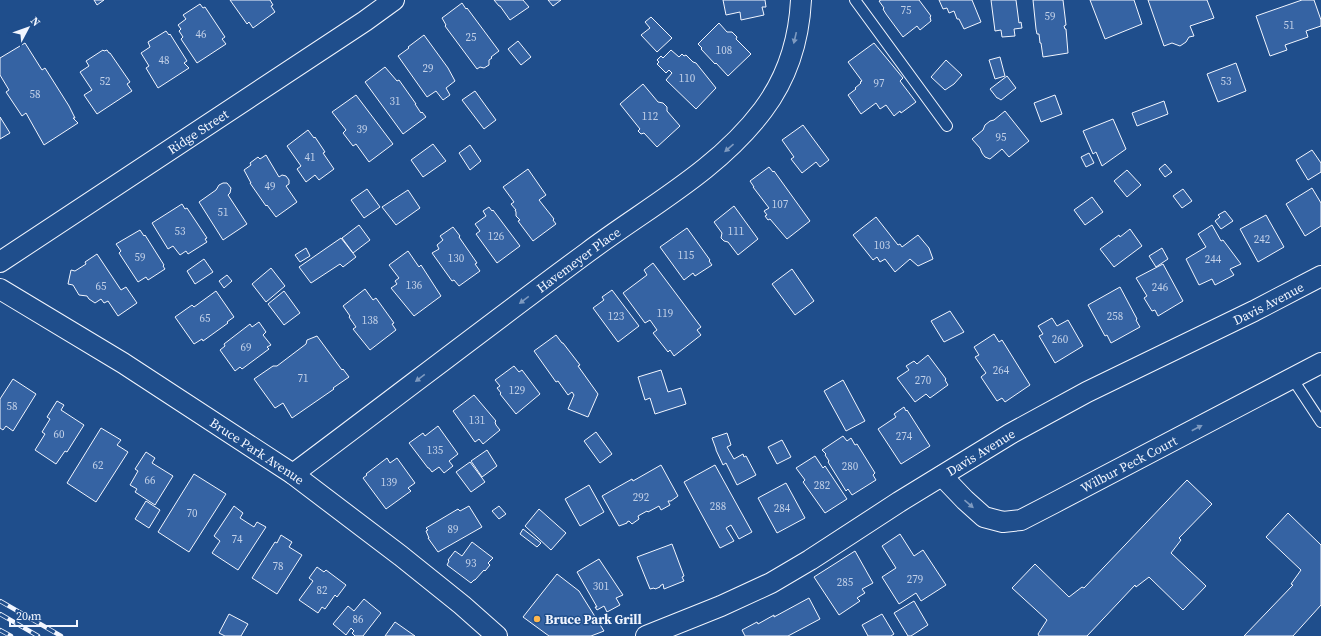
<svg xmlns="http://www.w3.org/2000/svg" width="1321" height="636" viewBox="0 0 1321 636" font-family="'Source Serif 4',serif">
<rect width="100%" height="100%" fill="#1f4e8c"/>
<!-- building -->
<path fill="#3563a3" stroke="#f2f6ff" d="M94,0H104L97,5Z
M230,0H270L273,5L271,6L275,12L253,28L249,22L247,24Z
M494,0H523L529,7L510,20L500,6H499Z
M548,0H561L553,6Z
M723,0H765L766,7H762L764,15L741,20L740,12L726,15Z
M881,0H919L931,16L930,17L931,21L920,30L917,26L903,37L886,14L883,9L884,8L879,1Z
M939,0H972L981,22L964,29L959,19H957L954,11L949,13L947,8L943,9Z
M991,0H1016L1019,23L1021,22L1022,28L1014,29L1015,36L1002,37L1001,30L995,31Z
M1033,0H1063L1066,25L1064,26L1065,29H1066L1068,53L1043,57L1041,43H1040L1039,34H1037L1036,29Z
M1090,0H1134L1142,24L1105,39Z
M1148,0H1207L1214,18L1190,26L1194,36L1189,37L1186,42L1180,46L1172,43L1164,46Z
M1302,0H1314L1321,20V26L1306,31L1308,37L1285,45L1287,50L1270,56L1256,16Z
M462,3L466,9L467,8L499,51L491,57L492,58L489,60V65L484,68L480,67L477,69L445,26L446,25L442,18Z
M200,4L203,8L205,7L225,37L222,39L226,44L197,63L181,39L183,37L179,31L181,29L178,25L186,19L183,15Z
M651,17L672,38L657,52L641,35L650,28L645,22Z
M719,23L727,32H732L737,37L736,39L751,54L728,76L716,63L715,64L701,49L702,48L698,44Z
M166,31L169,35L170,34L187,61L184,63L189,68L158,88L146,68L149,66L141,53L150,47L148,42Z
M424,35L448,68L455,81L446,88L450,95L443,100L436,91L427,97L398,56L409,48L408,47Z
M518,41L531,57L521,65L508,49Z
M25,43L42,70L45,68L69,106L75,118H73L78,123L44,145L26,113L22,116L6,92L9,90L0,75V58Z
M874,43L903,78L900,81L916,102L901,113L900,111L894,116L886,105L880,109L876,103L861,114L848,95L856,89L855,88L861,83L860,82L862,81L848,62Z
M103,50L104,51L107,50L109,53H110L130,82L127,84L132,91L97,114L84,95L92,90L80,72L89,66L86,61Z
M671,50L679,57L682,54L684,56L686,55L693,62L696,63L716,88L696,109L666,80L672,73L669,70L666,73L657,64L659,62L657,60L661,56L663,58Z
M1000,57L1005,76L995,79L989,60Z
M946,60L962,75L954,84L945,90L931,77Z
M1236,63L1246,91L1218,102L1207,74Z
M385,67L397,81L399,80L416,104H415L421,113L422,112L426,117L403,134L365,82Z
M1007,76L1016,88L1001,100L998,98H997L990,89Z
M643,84L658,102L663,103L667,107V111L680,126L657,147L644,133L641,134L638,131L640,129L620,104Z
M475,91L496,120L484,129L462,100Z
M356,95L393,144L369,162L356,144L353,146L343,133L346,130L332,112Z
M1055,95L1062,114L1041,122L1034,103Z
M1164,101L1168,114L1137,126L1132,113Z
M1005,111L1029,141L1009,157L1002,149L990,159L985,157L982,153L980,148L972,139L983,130L985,125L990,121L994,120Z
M0,117L10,133L0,139Z
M1113,119L1126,149L1102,166L1096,152L1093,154L1083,131Z
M803,125L829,160L820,167L816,162L802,173L791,159L794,157L782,140Z
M308,130L314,138L315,137L325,152L323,153L334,169L319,180L315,175L306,182L297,169L301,166L287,146Z
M433,144L446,161L423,177L411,160Z
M470,145L481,161L470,170L459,153Z
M1312,150L1321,163V172L1308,180L1296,160Z
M1089,153L1094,163L1086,167L1081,157Z
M266,155L279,177L282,175L286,176L289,180V184L286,186L297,202L276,217L267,205L266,206L250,183H251L244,170L251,165L250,163L258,157L260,159Z
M1165,164L1172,172L1165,177L1159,169Z
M769,167L773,172L774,171L810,221L787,239L770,219L768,220L765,216L767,215L764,211L769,208L753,187H754L750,181Z
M528,169L546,195L539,200L554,219L553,220L556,224L533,241L518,221L520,220L516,216V212L515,210H516L511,204L514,202L503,187Z
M1127,170L1141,185L1127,197L1114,181Z
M223,183H227L231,188L230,193L228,195L247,224L223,240L199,202L216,190L219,185Z
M1312,188L1321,203V226L1305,236L1286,204Z
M367,189L380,207L364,218L351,200Z
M1183,189L1192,201L1182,208L1173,196Z
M408,190L420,208L396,225L382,207Z
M1092,197L1103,212L1085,225L1074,210Z
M182,204L185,209L187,208L207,238L205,239L207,242L188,254L186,251L180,255L173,246L168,249L152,223Z
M734,206L758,239L738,255L728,242L724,241L721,238L722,233L714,222Z
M489,207L492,211L493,210L520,246L497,263L476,234L480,231L475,224L486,216L483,211Z
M1225,211L1233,221L1221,229L1215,221L1220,217L1218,215Z
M1266,215L1284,247L1258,262L1240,229Z
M876,217L898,245L900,244L902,247L918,235L929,248L933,259L918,266L910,259L895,272L885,259L880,262L877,257L873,260L853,235Z
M359,225L370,240L353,253L342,238Z
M1212,225L1221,241L1223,240L1241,264L1230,269L1234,275L1215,285L1212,279L1199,285L1186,259L1206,247L1198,234Z
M453,227L460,236L459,237L477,263L475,264L480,271L459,286L454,280L452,281L432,253L439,249L437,245L443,240L440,236Z
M687,228L710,260L709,261L712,265L695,276L693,273L684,280L660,247Z
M1130,229L1142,246L1114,267L1100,249L1119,235L1120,237Z
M140,230L144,236L145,235L164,265L163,266L165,269L148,280L146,277L138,282L119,253L121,251L116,244Z
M341,238L356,257L343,267L340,264L311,283L299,267Z
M306,248L310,256L300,262L295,255Z
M1162,248L1168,259L1156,267L1149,256Z
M408,251L419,267L421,265L441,296L414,316L391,288L397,284L395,281L399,278L389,265Z
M97,254L121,290L126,287L137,303L118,316L108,301L104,303L101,299L95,303L89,299L87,296L79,295L73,285L68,284L71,270L75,271L86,264L85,262Z
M204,259L213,272L195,284L187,271Z
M653,263L701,327L697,330L701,335L674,356L670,350L668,352L653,333L657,330L650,320L645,323L623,293L647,275L644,270Z
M1163,264L1183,301L1158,316L1155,310L1152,311L1144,298L1147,296L1136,278Z
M271,268L285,286L266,302L252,284Z
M792,269L814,301L795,315L772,284Z
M227,275L232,281L224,288L219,281Z
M1120,287L1137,319L1136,320L1140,327L1111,343L1107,335L1105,336L1088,305Z
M365,289L373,300L376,298L394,323L392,324L396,330L370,350L353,329L356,327L349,317L350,316L343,306Z
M612,290L639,326L618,342L593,308L604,300L602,297Z
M216,291L234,317L227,322L228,323L203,341L202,339L194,344L175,317L192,305L194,307Z
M284,291L300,313L284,325L268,304Z
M950,311L964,332L944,342L931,321Z
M1052,318L1057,326L1068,320L1083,346L1055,363L1039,336L1043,334L1038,326Z
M259,322L266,332L263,335L271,345L267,347L269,349L242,369L240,367L235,371L220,350L225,346L224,344L250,324L252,327Z
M994,334L999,342L1002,340L1030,385L1005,402L1002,398L997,401L981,377L986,373L975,357L979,355L974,347Z
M556,335L562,343H563L580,365L578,366L598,394L588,417L568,409L574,395L572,392L568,395L558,381L556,382L534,351Z
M317,336L342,370L343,369L349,377L333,388L334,389L292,418L283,403L275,408L254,379L273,366H277L306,344L307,340Z
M928,355L946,379L945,380L948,385L930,398L926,394L915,402L897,378L909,370L906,366L914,361L917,364Z
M514,366L519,372L522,370L540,394L516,414L500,394L501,393L497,388L500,386L495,380Z
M661,370L668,392L681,388L686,404L655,414L650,398L645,400L638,377Z
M13,379L36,394L13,431L6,426L3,430L0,428V399Z
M843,380L865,421L846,431L824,391Z
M474,395L496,421L495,422L496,425L500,430L483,444L479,439L475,442L453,411Z
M57,401L64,405L61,410L84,425L67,452L65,451L56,464L35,450L45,434L42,432L50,419L47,417Z
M904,407L906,411L907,410L930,446L901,464L878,429L896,417L894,414Z
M438,426L458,454L449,461L453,466L444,473L439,467L432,472L429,468H428L409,443L423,433L425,436Z
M101,428L121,440L117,445L128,452L96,502L67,483Z
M596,432L612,454L600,463L584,441Z
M727,433L731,445L727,447L734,459L743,454L744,457L746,456L756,475L737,485L726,463L723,465L716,450V449L712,438Z
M843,436L847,441L851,438L855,445L857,444L875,473L873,475L876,480L852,495L848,489L846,491L828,462L829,461L825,455L826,454L822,450Z
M782,440L791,457L777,464L768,447Z
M487,450L497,466L482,477L471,461Z
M146,452L155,458L152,463L173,476L155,505L135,492L137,489L130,485L138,471L135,469Z
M815,456L823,468L825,466L847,499L825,513L803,482L805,480L796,468Z
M387,458L390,463L397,458L415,483L408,488L411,491L386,509L363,478L367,475L366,474Z
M470,462L485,482L471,492L456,472Z
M661,465L678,496L671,501H668L670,505L661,510L659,506L648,512L647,511L638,516L639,519L632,524L629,521L627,522V523L619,526L602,496L632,479L633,481Z
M715,465L752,532L739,539L731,525L726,528L734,541L720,548L684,482Z
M194,474L226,494L189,552L158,532Z
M1187,480L1212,504L1179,538L1181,540L1171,553L1206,586L1183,610L1149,577L1136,587L1135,585L1087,636H1039L1038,634L1047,620L1012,588L1035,564L1069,597L1082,587L1084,588Z
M786,483L805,518L777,533L758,498Z
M589,485L604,512L580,526L565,499Z
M146,501L160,510L149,528L135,519Z
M234,506L243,513L240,518L254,527L257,522L266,527L238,570L212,553L220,541L214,536Z
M469,506L482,527L438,552L428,538H429L426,531L428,530L426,528L458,509L460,511Z
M499,506L506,514L499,519L492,511Z
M539,509L566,533L551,550L525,526Z
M1288,513L1321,545V605L1293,636H1244L1293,585L1291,584L1301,570L1266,537Z
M523,529L541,543L537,547L520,534Z
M900,534L914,556L923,550L946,585L921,601L916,593L899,604L882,577L896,568L882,546Z
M281,535L292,542L289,547L302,555L277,594L252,578L275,542L277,543Z
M472,542L493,558L488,563L490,565L485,571L484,570L475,580H474L471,583L447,565L449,561L448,560L455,551L462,556Z
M672,544L684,576L682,577L684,581L664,589L663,584L660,586V587L655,589L654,588L650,589L637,557Z
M855,551L873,583L862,589L865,593L857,598L860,601L839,615L814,577Z
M599,559L623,595L616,598L620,605L607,612L604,606L597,610L595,607H597L577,572Z
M317,567L324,572L326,570L346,585L337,597L335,595L325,609L322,607L318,613L299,600L313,581L309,578Z
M557,574L579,591L604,631L591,636H549L523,617Z
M809,598L820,619L788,636H745L742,630L757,622L758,624L774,615V617Z
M364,599L381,613L363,636H355L352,633L354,631L351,628L346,635L333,624L348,606L354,611Z
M914,601L928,625L911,636H908L894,613Z
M229,614L248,624L241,636H225L219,633Z
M882,614L894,634L891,636H868L862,625Z
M395,622L415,636H385Z"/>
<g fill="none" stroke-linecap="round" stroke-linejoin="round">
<!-- service casing -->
<g stroke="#f2f6ff" stroke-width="12">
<path id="service" d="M855,0L947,126
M1292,378L1321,422"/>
</g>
<!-- minor casing -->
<g stroke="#f2f6ff" stroke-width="22">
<g id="minor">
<path id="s1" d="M0,262L365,21L394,0"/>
<path id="s2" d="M0,289L123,363L293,474L401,556L462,605L497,636"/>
<path id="s3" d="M293,474C392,400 489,325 588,252C648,207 717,171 763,110C787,78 799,40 801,0"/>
<path id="s4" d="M942,476L965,500L984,517L1003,522L1021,520L1054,503L1321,363"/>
<path id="s5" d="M646,636L721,606L771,583L810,560L899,502L1010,434L1087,392L1254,311L1321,276"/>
</g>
</g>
<!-- service -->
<use href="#service" stroke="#1f4e8c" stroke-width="10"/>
<!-- minor -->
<use href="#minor" stroke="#1f4e8c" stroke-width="20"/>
<!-- rail casing -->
<g stroke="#f2f6ff" stroke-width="4.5">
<path id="rail" d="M0,601L61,636
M0,614L38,636
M0,630L11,636"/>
</g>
<!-- rail -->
<use href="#rail" stroke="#1f4e8c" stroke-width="3" stroke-dasharray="9" stroke-linecap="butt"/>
</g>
<!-- one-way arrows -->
<defs><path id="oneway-solid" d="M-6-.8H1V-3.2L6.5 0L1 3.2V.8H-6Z"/></defs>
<g fill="#7e9ac0">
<use href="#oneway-solid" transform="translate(795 38) rotate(103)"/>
<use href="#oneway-solid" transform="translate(729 148) rotate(139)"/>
<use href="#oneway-solid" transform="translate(524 300) rotate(143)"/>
<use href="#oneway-solid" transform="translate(420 378) rotate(143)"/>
<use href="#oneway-solid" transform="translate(1197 428) rotate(-28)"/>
<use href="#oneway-solid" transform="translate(969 504) rotate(41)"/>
</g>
<!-- markers -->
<circle fill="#ffb74d" stroke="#1f4e8c" stroke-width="1.5" cx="537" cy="619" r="4"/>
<g text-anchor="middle" stroke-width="3" stroke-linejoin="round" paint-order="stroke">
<!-- number labels -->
<g font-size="11" fill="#c3d1e8">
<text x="906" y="14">75</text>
<text x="1050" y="20">59</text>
<text x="1289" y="29">51</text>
<text x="201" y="38">46</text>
<text x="471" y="41">25</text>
<text x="724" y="54">108</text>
<text x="164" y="64">48</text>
<text x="428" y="72">29</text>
<text x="687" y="82">110</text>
<text x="105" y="85">52</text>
<text x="1226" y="85">53</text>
<text x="879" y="87">97</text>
<text x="35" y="98">58</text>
<text x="395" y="105">31</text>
<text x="650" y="120">112</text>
<text x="362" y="133">39</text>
<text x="1001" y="141">95</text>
<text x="310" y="161">41</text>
<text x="270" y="190">49</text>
<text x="780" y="208">107</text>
<text x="223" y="216">51</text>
<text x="180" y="235">53</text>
<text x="736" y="235">111</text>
<text x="496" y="240">126</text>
<text x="1262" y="243">242</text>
<text x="882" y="249">103</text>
<text x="686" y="259">115</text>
<text x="140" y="261">59</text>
<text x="456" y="262">130</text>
<text x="1213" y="263">244</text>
<text x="414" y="289">136</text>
<text x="101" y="290">65</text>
<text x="1160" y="291">246</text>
<text x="665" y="317">119</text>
<text x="616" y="320">123</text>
<text x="1115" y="320">258</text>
<text x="205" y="322">65</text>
<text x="370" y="324">138</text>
<text x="1060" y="343">260</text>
<text x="246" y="351">69</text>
<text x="1001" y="374">264</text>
<text x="303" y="382">71</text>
<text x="923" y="384">270</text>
<text x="517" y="394">129</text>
<text x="12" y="410">58</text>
<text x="477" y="424">131</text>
<text x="59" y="438">60</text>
<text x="904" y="440">274</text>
<text x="435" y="454">135</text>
<text x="98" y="469">62</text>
<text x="850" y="470">280</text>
<text x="150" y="484">66</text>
<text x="389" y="486">139</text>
<text x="822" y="489">282</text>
<text x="641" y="501">292</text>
<text x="718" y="510">288</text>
<text x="782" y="512">284</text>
<text x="192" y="517">70</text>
<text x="453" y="533">89</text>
<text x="237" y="543">74</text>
<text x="471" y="567">93</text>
<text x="278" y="570">78</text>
<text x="915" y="583">279</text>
<text x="845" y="586">285</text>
<text x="601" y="590">301</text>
<text x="322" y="594">82</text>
<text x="358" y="623">86</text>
</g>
<!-- street labels -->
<g font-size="13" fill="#f2f6ff" stroke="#1f4e8c">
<text dy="5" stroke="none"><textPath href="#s1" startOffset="237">Ridge Street</textPath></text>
<text dy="5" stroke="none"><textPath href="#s3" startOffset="357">Havemeyer Place</textPath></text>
<text dy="5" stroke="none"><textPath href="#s5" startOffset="707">Davis Avenue</textPath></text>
<text dy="5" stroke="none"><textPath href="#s2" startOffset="304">Bruce Park Avenue</textPath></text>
<text dy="5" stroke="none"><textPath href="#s5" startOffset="383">Davis Avenue</textPath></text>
<text dy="5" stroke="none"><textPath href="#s4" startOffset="218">Wilbur Peck Court</textPath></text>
</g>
<!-- poi labels -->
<g font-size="13" font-weight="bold" fill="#f2f6ff" stroke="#1f4e8c" text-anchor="start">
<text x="545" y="624">Bruce Park Grill</text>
</g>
</g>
<!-- north arrow -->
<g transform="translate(28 28) rotate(49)" stroke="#1f4e8c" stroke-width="3" paint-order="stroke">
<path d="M0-3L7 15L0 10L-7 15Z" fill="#f2f6ff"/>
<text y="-6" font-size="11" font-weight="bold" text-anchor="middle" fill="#f2f6ff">N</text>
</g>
<!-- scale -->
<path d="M10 620v6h67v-6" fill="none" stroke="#f2f6ff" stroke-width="2"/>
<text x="16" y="620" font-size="12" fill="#f2f6ff" stroke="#1f4e8c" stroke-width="3" paint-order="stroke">20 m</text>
</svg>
